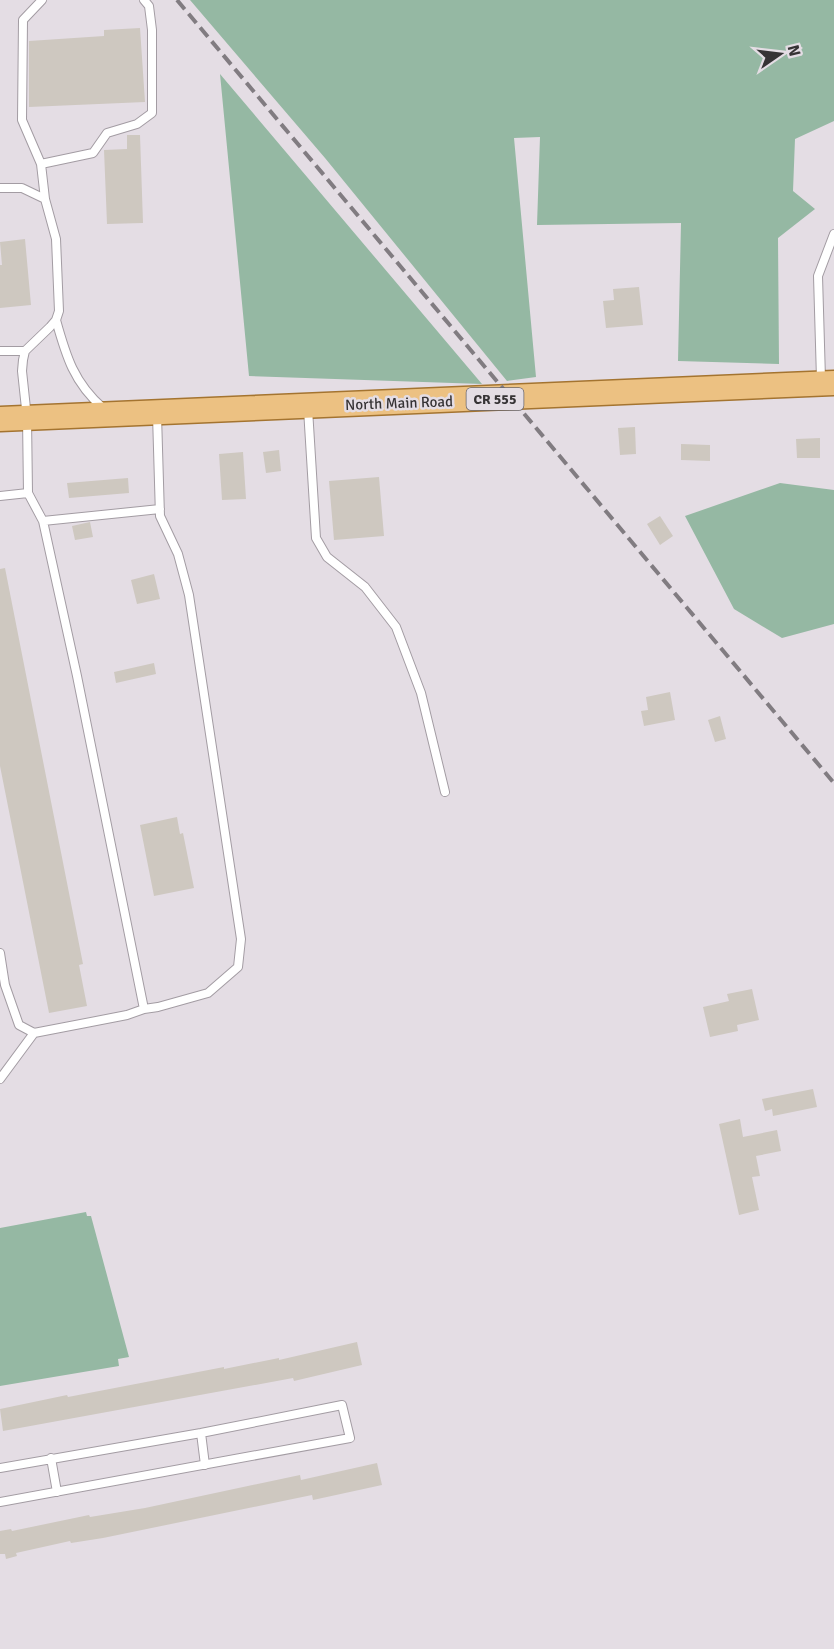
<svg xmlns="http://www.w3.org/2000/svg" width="834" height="1649" viewBox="0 0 834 1649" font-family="Signika,sans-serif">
<rect width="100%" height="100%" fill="#e4dde4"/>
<!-- green -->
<path fill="#95b8a3" d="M190,0H834V121L795,139L793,191L815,209L778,238L779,364L678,361L681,223L537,225L540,137L514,138L536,377L507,381L325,158Z
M220,74L482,384L249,376Z
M780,483L834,490V624L782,638L734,609L685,516Z
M86,1212L87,1216H91L129,1357L118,1359L119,1366L0,1386V1228Z"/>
<!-- building -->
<path fill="#cec8c0" d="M140,28L145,102L29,107V41L104,36V30Z
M127,135H140L143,223L107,224L104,150L127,149Z
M25,239L31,305L0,308V265H2L0,242Z
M639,287L643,325L606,328L603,301L614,300L613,289Z
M635,427L636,454L620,455L618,428Z
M820,438V458H797L796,439Z
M681,444L710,445V461L681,460Z
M279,450L281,471L266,473L263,452Z
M243,452L246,499L222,500L219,454Z
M379,477L384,536L334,540L329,481Z
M128,478L129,493L69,498L67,483Z
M660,516L673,536L660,545L647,524Z
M90,522L93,537L75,540L72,526Z
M5,568L83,964L79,965L87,1006L49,1013L0,766V569Z
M154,574L160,599L137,604L131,580Z
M154,663L156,674L116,683L114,672Z
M670,692L675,720L644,726L641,711L648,710L646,697Z
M720,716L726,739L715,742L708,720Z
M177,817L180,834L183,833L194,888L154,896L140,825Z
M752,989L759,1020L737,1025L738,1031L710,1037L703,1007L729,1001L727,994Z
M813,1089L817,1107L773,1116L772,1109L765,1111L762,1099Z
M740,1119L743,1137L777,1130L781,1151L756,1156L760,1176L752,1177L759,1210L739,1215L719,1124Z
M357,1342L362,1365L294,1381L293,1378L3,1431L0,1409L67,1395L68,1397L224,1367V1369L279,1358V1360Z
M377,1463L382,1485L313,1500L312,1495L103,1538L71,1543L70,1541L16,1553L17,1556L6,1559L5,1554H0V1531L11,1529L12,1531L89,1515L90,1517L145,1508L300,1475L301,1480Z"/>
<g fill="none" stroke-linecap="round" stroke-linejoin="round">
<!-- lane casing -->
<g stroke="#a39ca3" stroke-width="10">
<path id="lane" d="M42,0L23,20L22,120L41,164L45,199
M41,164L93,153L107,133L137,124L152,113V30L149,6L144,0
M0,188H22L45,199L56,239L59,311L56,320L50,327L25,351L23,360L22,371L27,418L28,493L43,521L77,676L144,1009L127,1015L34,1033L19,1025L5,985L0,953
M56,320C66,356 74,383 103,408
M0,351H25
M821,379L818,276L834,234
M308,409L316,538L327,557L365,587L396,627L421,693L445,792
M0,496L28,493
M43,521L160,509
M144,1009L158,1007L208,993L238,967L241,939L189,595L178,554L160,516L157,415
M0,1079L34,1033
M201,1433L205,1465
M51,1458L57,1492
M0,1468L201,1433L342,1405L350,1438L0,1502"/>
</g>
<!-- primary casing -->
<g stroke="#a47430" stroke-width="27">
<path id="primary" d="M0,419L834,383"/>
</g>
<!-- lane -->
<use href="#lane" stroke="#fff" stroke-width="8"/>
<!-- primary -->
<use href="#primary" stroke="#ecc182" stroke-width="24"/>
<!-- rail -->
<path stroke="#817c81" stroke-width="4" stroke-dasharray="12 6" stroke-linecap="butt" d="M177,0L834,783"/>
</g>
<g text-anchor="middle" stroke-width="5" stroke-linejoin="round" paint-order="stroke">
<!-- shield labels -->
<rect fill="#e4dde4" stroke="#6a666a" stroke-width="1.5" x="466.5" y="388" width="57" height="22" rx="4.5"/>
<g font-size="14" font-weight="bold" fill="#363335">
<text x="495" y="404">CR 555</text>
</g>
<!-- street labels -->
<g font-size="15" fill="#363335" stroke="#e4dde4">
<text transform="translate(399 403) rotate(-2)" y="5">North Main Road</text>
</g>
</g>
<!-- north arrow -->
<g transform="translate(780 54) rotate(76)" stroke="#e4dde4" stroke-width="4.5" paint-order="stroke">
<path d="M0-4.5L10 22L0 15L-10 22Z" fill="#363335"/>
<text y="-9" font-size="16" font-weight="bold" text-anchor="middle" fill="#363335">N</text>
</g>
</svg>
